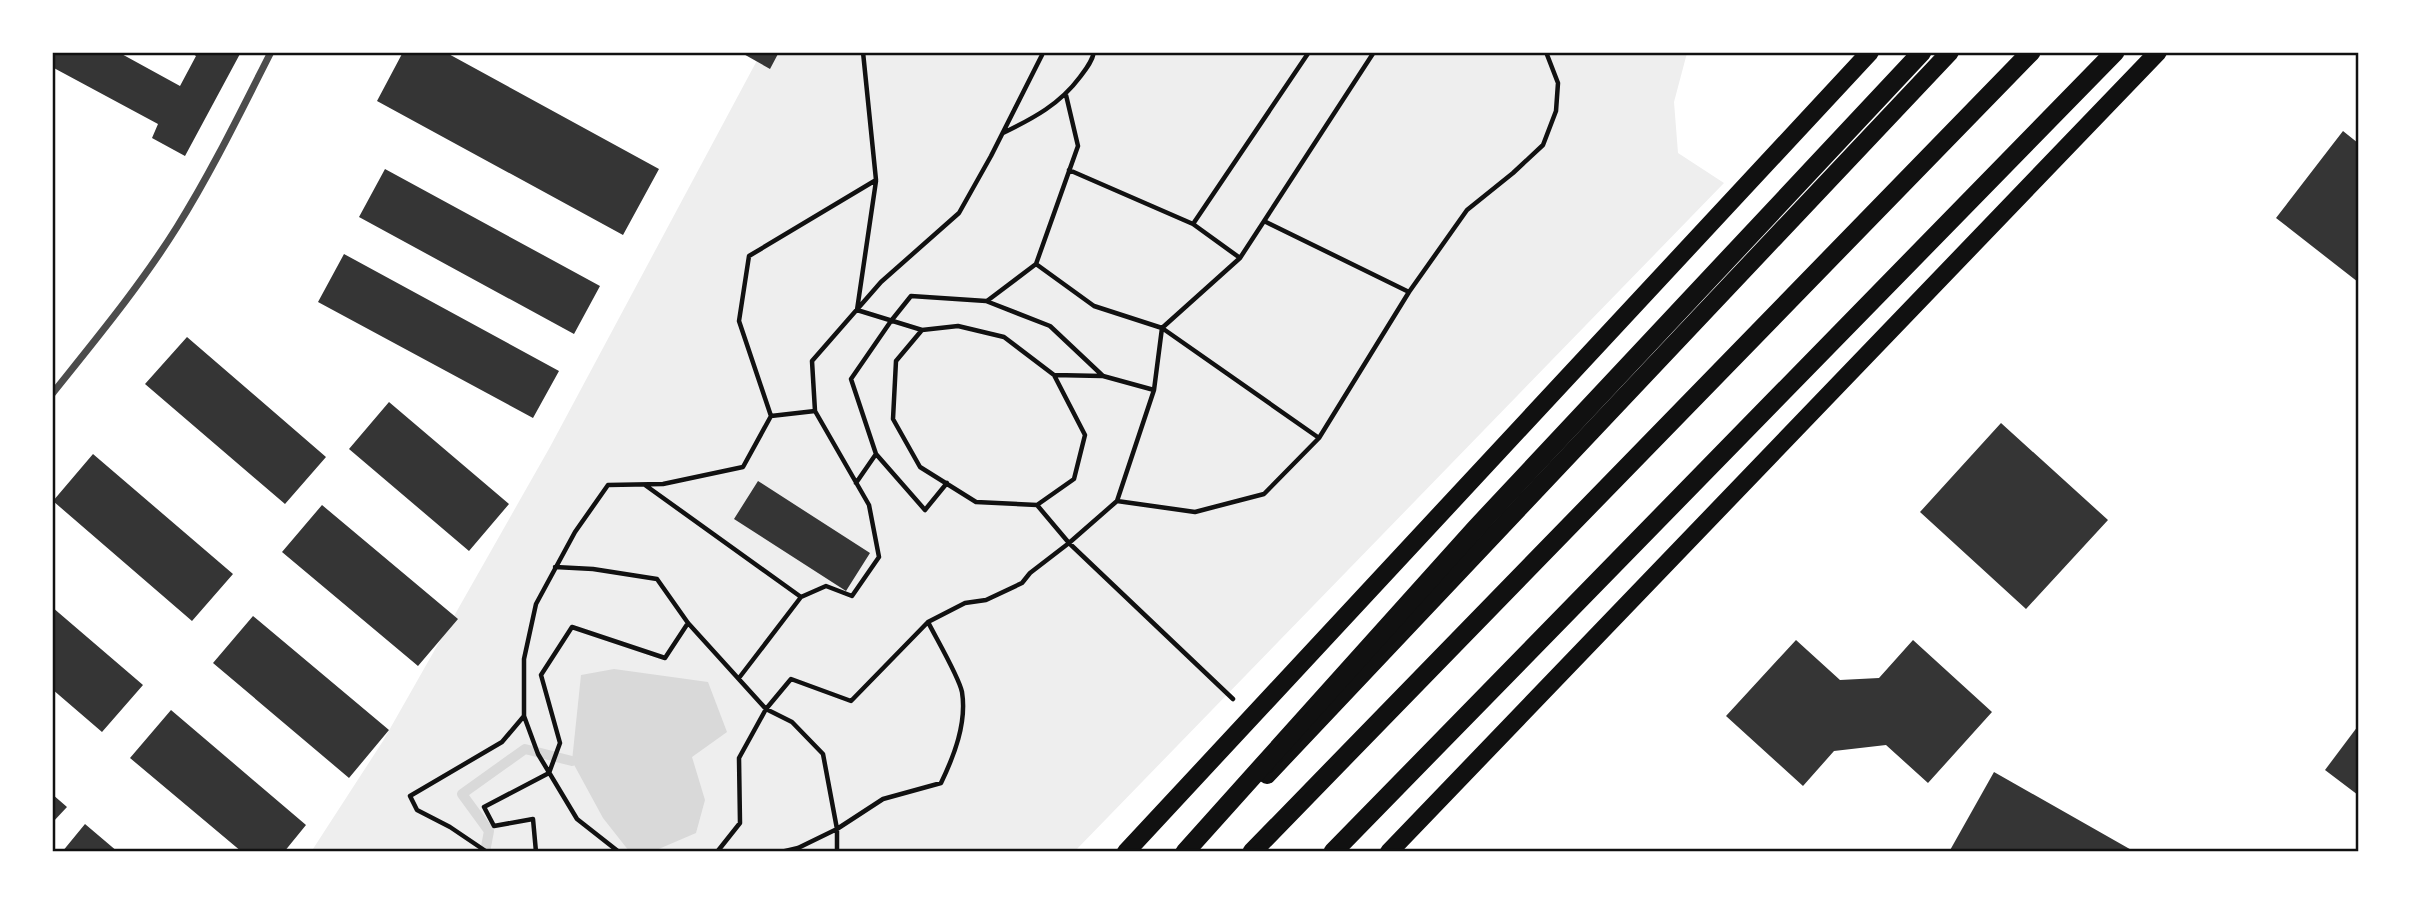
<svg xmlns="http://www.w3.org/2000/svg" width="2411" height="904" viewBox="0 0 2411 904" font-family="'Space Grotesk',sans-serif">
<rect width="100%" height="100%" fill="#fff"/>
<!-- green -->
<path fill="#eee" d="M761,53H1687L1674,102L1678,153L1724,183L1075,851L311,852L383,741L550,447Z"/>
<!-- water -->
<path fill="#d9d9d9" d="M614,669L708,682L727,732L692,757L705,800L696,833L654,851H629L603,818L572,761L581,675Z"/>
<g fill="none" stroke-linecap="round" stroke-linejoin="round">
<!-- stream -->
<path stroke="#d9d9d9" stroke-width="10" d="M485,852L489,831L462,794L525,749L572,761"/>
</g>
<!-- building -->
<path fill="#353535" d="M52,52H118L180,86L196,56L190,52H241L185,156L152,138L158,124L52,67Z
M403,52H445L659,169L623,235L377,101Z
M740,52H779L770,69Z
M2343,131L2358,143V282L2276,218Z
M385,169L600,286L574,334L359,217Z
M344,254L559,371L533,418L318,302Z
M187,337L326,457L285,504L145,384Z
M389,402L509,504L469,551L349,449Z
M2001,423L2108,520L2026,609L1920,512Z
M93,454L233,574L192,621L53,501Z
M758,481L870,553L846,591L734,519Z
M322,505L458,619L418,666L282,552Z
M52,607L143,685L102,732L52,689Z
M253,616L389,730L349,778L213,663Z
M1796,640L1840,680L1879,678L1913,640L1992,712L1928,783L1886,745L1834,751L1803,786L1726,716Z
M171,710L306,825L284,852H242L130,758Z
M2358,726V795L2325,770Z
M1994,772L2135,852H1949Z
M52,794L67,807L52,823Z
M85,824L118,852H62Z"/>
<g fill="none" stroke-linecap="round" stroke-linejoin="round">
<!-- path -->
<path stroke="#111" stroke-width="4.5" d="M1066,95L1078,146L1036,264L1094,306L1162,328L1319,438
M1003,133C1034,118 1060,104 1080,77C1086,69 1092,62 1094,52
M1069,170L1193,224L1240,258
M876,181L857,310L922,330
M1264,221L1409,292
M1193,224L1309,52
M987,301L1036,264
M1054,375L1102,376
M771,416L739,321L749,256L876,180L863,52
M856,483L876,454
M947,483L925,510L876,454L851,379L891,321L911,296L986,301L1050,326L1103,376L1154,390
M645,485L801,597
M1117,501L1154,390L1162,328L1240,258L1374,52
M1037,505L976,502L920,467L893,419L896,361L922,330L958,326L1004,337L1054,375L1085,435L1074,479L1037,505L1069,543L1117,501L1195,512L1264,494L1319,438L1409,292L1467,210L1513,173L1543,145L1556,111L1558,83L1546,52
M555,567L593,569L657,579L688,623L766,709L792,722L823,754L837,829V852
M739,678L801,597L826,586L852,596L879,557L869,505L815,411
M487,852L450,827L417,810L410,796L502,742L524,716
M536,852L533,819L494,826L484,807L549,773L560,743L541,675L572,627L665,658L688,623
M619,852L577,819L538,754L524,716V659L536,604L575,532L608,485L663,484L743,467L771,416L815,411L812,361L881,282L959,213L991,156L1042,55L1040,52
M717,852L740,823L739,758L766,709L791,679L851,701L928,622L965,603L986,600L1022,583L1030,573L1069,543L1233,699
M781,852L798,848L837,829L883,799L941,783C954,756 967,723 962,692C959,677 936,638 928,622"/>
<!-- minor -->
<path stroke="#4c4c4c" stroke-width="7" d="M52,394C96,339 140,286 177,227C212,171 241,111 271,52"/>
<!-- primary -->
<path stroke="#111" stroke-width="18" d="M1267,775L1950,52
M1126,852L1870,52
M1389,852L2158,52"/>
<!-- trunk -->
<path stroke="#111" stroke-width="19" d="M1185,852L1475,529L1922,52
M1252,852L2031,52
M1333,852L2115,52"/>
</g>
<!-- border -->
<rect width="2411" height="904" fill="none" stroke="#ffffff" stroke-width="108"/>
<rect x="54" y="54" width="2303" height="796" fill="none" stroke="#111" stroke-width="2.5"/>
</svg>
